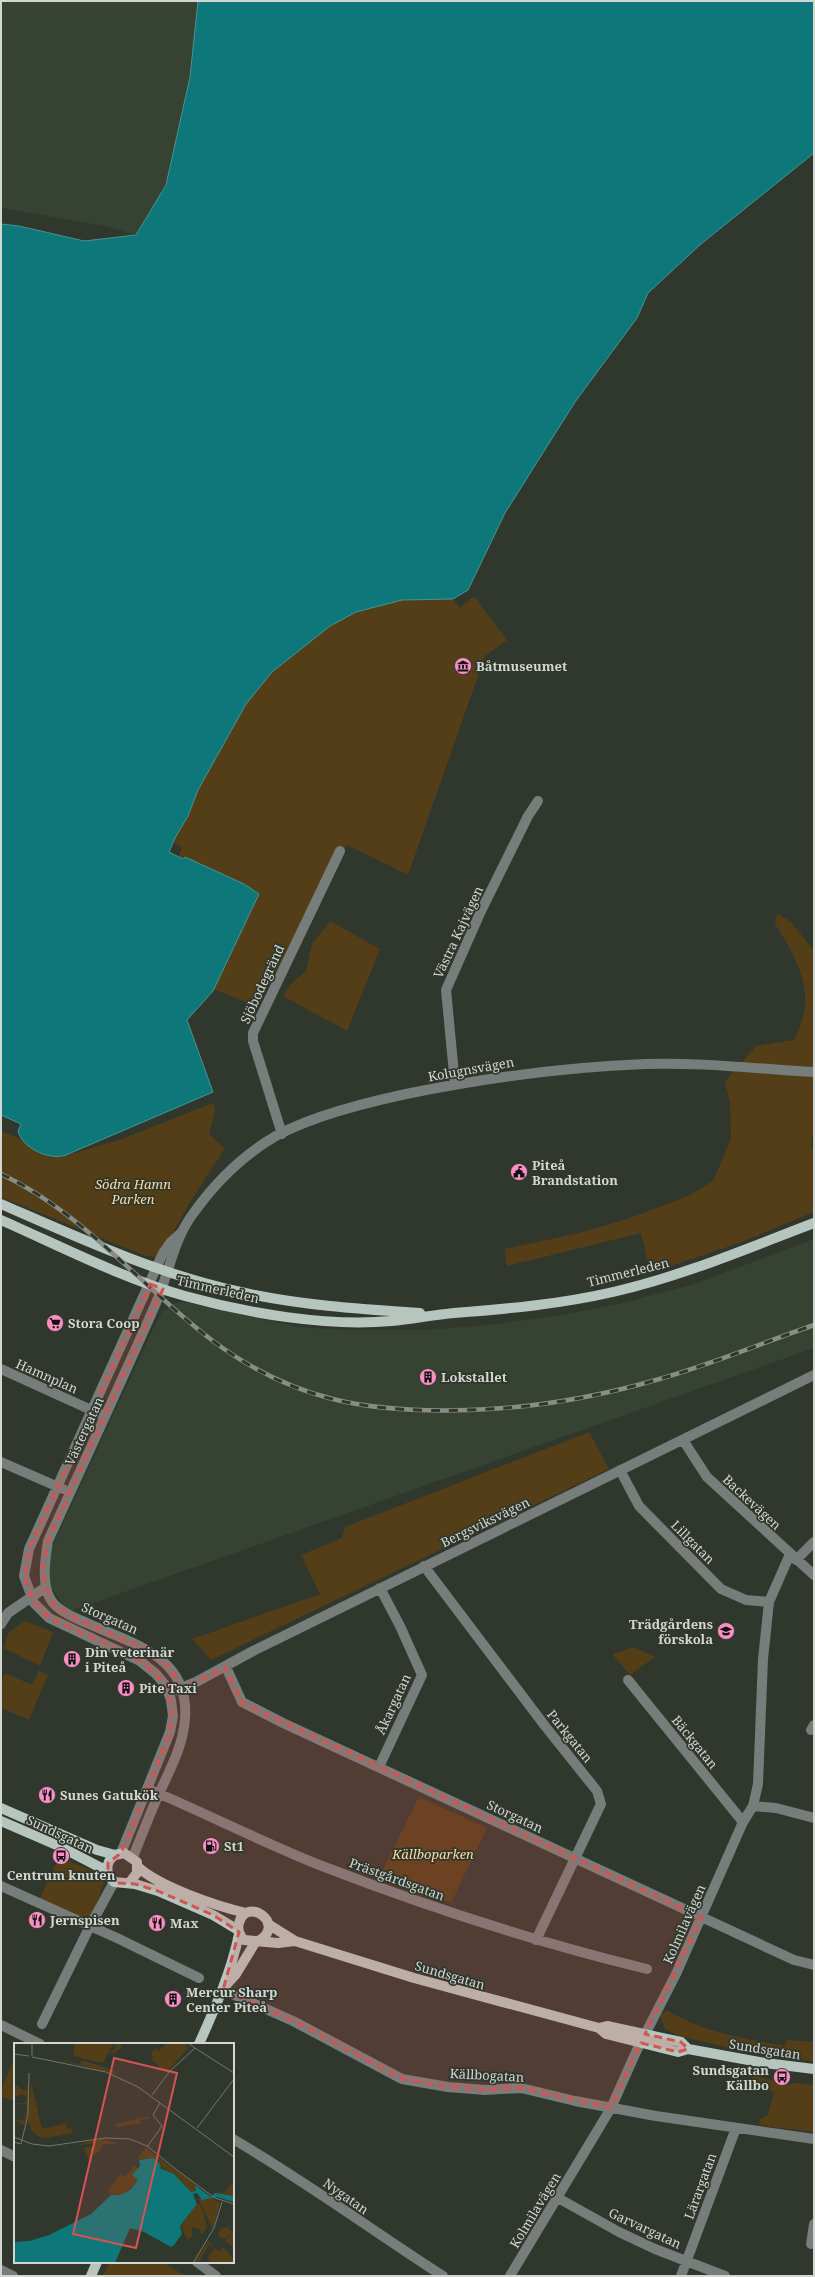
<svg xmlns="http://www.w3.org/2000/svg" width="815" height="2277" viewBox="0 0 815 2277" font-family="'Noto Serif',serif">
<rect width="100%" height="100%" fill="#30372d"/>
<!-- built -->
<path fill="#364232" d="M1,1H198L190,77L166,185L136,235L105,226L1,208Z
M814,1239V1348L68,1612L50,1585L47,1565L52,1547L152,1331L162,1312L175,1303L186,1302L298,1327L346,1330H426L488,1325L562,1315L619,1304L694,1284Z"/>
<!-- green -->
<path fill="#533e18" d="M474,596L507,640L485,656L408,875L347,845L285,975L274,971L257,1007L211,988L177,860L182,848L172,842L188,816L198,790L246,704L272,672L330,626L356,612L402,600L453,599L460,608Z
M777,913L792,923L814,951V1124L811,1146L814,1150V1212L739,1243L662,1269L648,1262L641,1233L507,1266L504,1249L579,1233L627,1219L686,1197L713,1181L731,1139L730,1104L725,1081L756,1046L794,1040C797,1032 801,1024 803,1017C812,984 792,950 775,924Z
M330,921L380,949L347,1031L283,996L291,984L306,971L312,944Z
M213,1103L215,1111L209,1134L225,1148L189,1204L159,1258L143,1255L1,1197V1131L25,1141L34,1150L50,1157H61L122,1139Z
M589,1432L609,1469L211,1660L192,1639L320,1594L301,1555L342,1538L345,1527Z
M25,1621L53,1632L40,1666L4,1648L8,1633Z
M634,1647L655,1657L630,1675L612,1654Z
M39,1671L48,1675L29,1720L1,1708V1683L5,1673L32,1685Z
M419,1797L487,1828L451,1903L379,1877Z
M59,1857C73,1864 97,1869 104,1882L96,1907L87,1921L38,1902Z
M667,2010C705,2033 742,2038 785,2046L787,2040L814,2042V2062L745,2048H729L679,2036L665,2029L660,2015Z
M15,2056V2102L1,2096V2090Z
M752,2075L788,2085L794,2083L814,2085V2132L759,2125L760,2119L768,2115L774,2092L751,2085Z
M111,2262H162L186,2276H102Z"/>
<!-- water -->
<path fill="#0e7779" stroke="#499493" d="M198,1H814V153L701,244L648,293L637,318L575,402L505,513L468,590L453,599L402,600L356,612L330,626L272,672L246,704L198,790L188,816L175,838L169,852L183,859L185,857L244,884L259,894L213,991L187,1020L213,1092L66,1155C50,1161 22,1148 18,1131L21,1124L1,1115V224L19,226L84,241L136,235L166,185L190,77Z"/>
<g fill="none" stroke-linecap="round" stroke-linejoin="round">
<!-- minor -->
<path stroke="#767d7a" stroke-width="10" d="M455,1084L446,990L481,911L528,816L538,801
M282,1134L253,1041V1033L340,851
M1,1369L100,1414
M683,1440L707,1477L814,1575
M1,1462L63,1489
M620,1470L639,1506L721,1589L746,1600L769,1602
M796,1560L814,1542
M424,1566L545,1726L597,1791L601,1804L536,1940
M1,1624L8,1613L46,1587
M226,1667L242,1702L283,1723L794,1960L814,1965
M628,1680L743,1822
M176,1690L196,1682L253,1651L814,1375
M811,1730L814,1725
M379,1767L422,1675L400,1626L380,1588
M153,1791C209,1815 264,1843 322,1866C428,1907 536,1942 647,1969
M753,1806L776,1808L814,1818
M121,1853L170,1732L173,1716L171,1700L166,1686L156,1674L140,1661L49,1618L34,1603L24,1576L29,1549L163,1253L170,1243L182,1232
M133,1857C141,1837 149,1816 158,1796C169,1771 183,1747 185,1719C190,1656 133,1644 87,1623C77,1619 63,1613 55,1605C40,1590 45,1560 48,1541C84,1462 121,1383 156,1303C168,1276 173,1243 190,1218C210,1189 237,1161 266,1142C302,1118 364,1103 406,1094C485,1078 564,1067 645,1064C701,1062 758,1069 814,1072
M1,1886L117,1938L199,1978
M223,1990L293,2021L402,2079L448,2087L485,2090L521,2088L575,2101L656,2116L814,2139
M42,2024L90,1926L114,1882
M1,2025L40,2044
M233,2139C305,2181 373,2231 443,2276
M1,2150L15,2157
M558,2198L619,2232L655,2249L725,2276
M811,2244L814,2224
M197,2262L216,2276
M1,2270L13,2276
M510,2276L611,2108L636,2052L676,1974L743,1822L753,1806L758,1784L763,1659L769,1602L790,1554
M681,2276L736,2128"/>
<!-- major -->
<path stroke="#b7c5bf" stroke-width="10" d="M1,1204C77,1237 155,1273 236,1291C297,1305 358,1309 420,1313
M1,1220C60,1246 124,1279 185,1296C246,1313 327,1327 391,1321C412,1319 433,1315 454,1313C507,1309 561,1304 613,1292C683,1276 748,1248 814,1223
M1,1808L97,1850L115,1855
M1,1821L61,1847L107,1871
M138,1867C160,1887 216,1906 246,1913
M129,1883L137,1873V1862L124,1853L115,1855C105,1862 105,1874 114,1882L135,1884L158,1891L213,1915L238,1930
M268,1924L295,1941L414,1978L599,2028L606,2034L678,2052L688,2049L765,2063L814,2069
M260,1940C286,1923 246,1896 239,1923C237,1930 239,1935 244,1940L278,1943L295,1941
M225,1986L236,1974L256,1941
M599,2028L607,2026L681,2042L688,2049
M199,2044C215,2008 231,1973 239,1934
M91,2276L97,2262"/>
<!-- rail casing -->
<g stroke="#888e86" stroke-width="4.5">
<path id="rail" d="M1,1174C84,1213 141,1287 213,1341C295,1402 370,1413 469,1410C535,1408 593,1398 656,1380C710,1365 762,1343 814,1325"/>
</g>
<!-- rail -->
<use href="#rail" stroke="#30372d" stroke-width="3" stroke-dasharray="9" stroke-linecap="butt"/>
</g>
<!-- marked area -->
<path fill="#d55452" fill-opacity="0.2" stroke="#d55452" stroke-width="3" stroke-dasharray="8 5" stroke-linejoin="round" d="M150,1284L163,1289L48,1541L43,1568L46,1587L55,1605L78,1619L147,1649L171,1668L182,1688L226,1667L242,1702L702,1917L645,2034L681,2042L688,2049L678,2052L641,2043L611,2108L521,2088L485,2090L448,2087L402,2079L293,2021L223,1990L239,1932L213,1915L158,1891L135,1884L117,1883L108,1875V1863L121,1853L170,1732L172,1706L161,1680L140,1661L49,1618L34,1603L24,1576L29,1549Z"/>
<!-- icons -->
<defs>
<g id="museum-disc" transform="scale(0.9)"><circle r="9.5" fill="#fb8fc4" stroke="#30372d"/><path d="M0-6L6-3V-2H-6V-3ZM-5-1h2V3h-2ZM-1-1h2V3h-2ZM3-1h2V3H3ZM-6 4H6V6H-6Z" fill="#111"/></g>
<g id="civic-disc" transform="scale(0.9)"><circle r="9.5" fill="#fb8fc4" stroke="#30372d"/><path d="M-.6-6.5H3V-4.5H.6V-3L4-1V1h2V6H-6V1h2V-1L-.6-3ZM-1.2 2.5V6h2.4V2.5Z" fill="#111"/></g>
<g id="supermarket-disc" transform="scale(0.9)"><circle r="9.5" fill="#fb8fc4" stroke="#30372d"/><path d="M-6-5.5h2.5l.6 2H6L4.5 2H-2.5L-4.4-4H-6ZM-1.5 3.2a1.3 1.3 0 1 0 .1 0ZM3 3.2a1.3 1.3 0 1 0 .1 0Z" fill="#111"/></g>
<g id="building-disc" transform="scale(0.9)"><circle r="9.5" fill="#fb8fc4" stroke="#30372d"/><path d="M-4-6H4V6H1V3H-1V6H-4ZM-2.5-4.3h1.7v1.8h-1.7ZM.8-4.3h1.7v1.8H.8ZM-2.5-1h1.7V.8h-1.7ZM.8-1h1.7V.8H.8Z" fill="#111"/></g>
<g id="school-disc" transform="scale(0.9)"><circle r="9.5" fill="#fb8fc4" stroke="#30372d"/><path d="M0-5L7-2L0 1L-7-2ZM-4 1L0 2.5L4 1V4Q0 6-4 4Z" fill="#111"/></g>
<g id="restaurant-disc" transform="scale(0.9)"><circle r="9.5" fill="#fb8fc4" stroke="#30372d"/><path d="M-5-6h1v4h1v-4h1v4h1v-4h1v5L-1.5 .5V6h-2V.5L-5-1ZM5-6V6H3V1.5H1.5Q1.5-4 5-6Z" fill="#111"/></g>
<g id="fuel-disc" transform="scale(0.9)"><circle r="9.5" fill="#fb8fc4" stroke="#30372d"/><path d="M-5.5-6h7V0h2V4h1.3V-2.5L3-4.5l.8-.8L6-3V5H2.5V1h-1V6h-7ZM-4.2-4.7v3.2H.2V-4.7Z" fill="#111"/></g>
<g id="bus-disc" transform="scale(0.9)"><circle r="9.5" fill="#fb8fc4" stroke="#30372d"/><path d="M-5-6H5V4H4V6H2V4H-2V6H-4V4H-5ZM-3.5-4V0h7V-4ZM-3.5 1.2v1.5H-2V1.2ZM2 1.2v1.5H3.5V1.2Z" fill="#111"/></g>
</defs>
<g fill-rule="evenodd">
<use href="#museum-disc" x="463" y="666"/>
<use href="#civic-disc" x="519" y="1172"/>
<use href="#supermarket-disc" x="55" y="1323"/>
<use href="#building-disc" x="428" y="1377"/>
<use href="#school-disc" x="726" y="1631"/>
<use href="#building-disc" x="72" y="1659"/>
<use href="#building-disc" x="126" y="1688"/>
<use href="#restaurant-disc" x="47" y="1795"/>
<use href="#fuel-disc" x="211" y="1846"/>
<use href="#bus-disc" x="61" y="1856"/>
<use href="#restaurant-disc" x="37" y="1920"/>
<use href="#restaurant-disc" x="157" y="1923"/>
<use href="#building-disc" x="173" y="1999"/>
<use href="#bus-disc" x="782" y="2077"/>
</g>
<g text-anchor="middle" stroke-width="3.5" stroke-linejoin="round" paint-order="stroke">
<!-- poi labels -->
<g font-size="13" font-weight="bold" fill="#d2d7d1" stroke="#30372d" text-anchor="start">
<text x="476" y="671">Båtmuseumet</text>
<text x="532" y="1170">Piteå<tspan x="532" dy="15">Brandstation</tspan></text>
<text x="68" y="1328">Stora Coop</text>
<text x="441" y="1382">Lokstallet</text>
<text x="713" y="1629" text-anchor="end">Trädgårdens<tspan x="713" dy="15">förskola</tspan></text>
<text x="85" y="1657">Din veterinär<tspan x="85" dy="15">i Piteå</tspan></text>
<text x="139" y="1693">Pite Taxi</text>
<text x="60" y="1800">Sunes Gatukök</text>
<text x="224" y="1851">St1</text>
<text x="61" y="1880" text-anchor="middle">Centrum knuten</text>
<text x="50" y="1925">Jernspisen</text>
<text x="170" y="1928">Max</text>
<text x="186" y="1997">Mercur Sharp<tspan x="186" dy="15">Center Piteå</tspan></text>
<text x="769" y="2075" text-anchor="end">Sundsgatan<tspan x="769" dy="15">Källbo</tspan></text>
</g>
<!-- street labels -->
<g font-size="13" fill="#d2d7d1" stroke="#30372d">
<text transform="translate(458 932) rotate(-65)" y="5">Västra Kajvägen</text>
<text transform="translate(262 984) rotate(-65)" y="5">Sjöbodegränd</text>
<text transform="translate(471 1069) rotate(-10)" y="5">Kolugnsvägen</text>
<text transform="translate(628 1272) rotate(-14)" y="5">Timmerleden</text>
<text transform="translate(218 1289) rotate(13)" y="5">Timmerleden</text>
<text transform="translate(47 1376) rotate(24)" y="5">Hamnplan</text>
<text transform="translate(84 1431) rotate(-65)" y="5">Västergatan</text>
<text transform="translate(752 1502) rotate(43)" y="5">Backevägen</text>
<text transform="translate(485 1522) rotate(-26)" y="5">Bergsviksvägen</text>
<text transform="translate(693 1542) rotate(45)" y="5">Lillgatan</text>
<text transform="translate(110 1618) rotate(24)" y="5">Storgatan</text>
<text transform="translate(393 1704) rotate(-65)" y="5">Åkargatan</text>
<text transform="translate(570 1736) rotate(51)" y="5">Parkgatan</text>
<text transform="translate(695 1742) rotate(51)" y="5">Bäckgatan</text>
<text transform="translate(515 1816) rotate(25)" y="5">Storgatan</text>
<text transform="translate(60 1834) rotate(25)" y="5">Sundsgatan</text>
<text transform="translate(397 1879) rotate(20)" y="5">Prästgårdsgatan</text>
<text transform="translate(684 1924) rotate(-66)" y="5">Kolmilavägen</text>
<text transform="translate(450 1975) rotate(16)" y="5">Sundsgatan</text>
<text transform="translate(765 2049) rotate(9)" y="5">Sundsgatan</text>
<text transform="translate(487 2075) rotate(3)" y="5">Källbogatan</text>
<text transform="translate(700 2186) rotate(-70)" y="5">Lärargatan</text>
<text transform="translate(346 2196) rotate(35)" y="5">Nygatan</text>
<text transform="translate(535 2210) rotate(-59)" y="5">Kolmilavägen</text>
<text transform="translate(645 2228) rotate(25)" y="5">Garvargatan</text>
</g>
<!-- park labels -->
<g font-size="13" font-style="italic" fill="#fcd9a1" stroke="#30372d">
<text x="133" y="1189">Södra Hamn<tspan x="133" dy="15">Parken</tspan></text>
<text x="433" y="1859">Källboparken</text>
</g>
</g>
<!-- overview -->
<g transform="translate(14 2043)">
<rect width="220" height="220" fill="#30372d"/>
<path d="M61,0H104L108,4L99,11L95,9L101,6L102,3L99,1L89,20L59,13ZM152,0H170L175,4L152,30L137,16L139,14L137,11L140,5L145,8ZM37,15L66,21L68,17L101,28V31ZM13,39L15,41V67L11,81L8,82L0,76L10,77L13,62L1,60L0,63V61L1,60H12L13,54L8,51L0,54V43L3,42L8,47L13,46ZM17,39L28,86L54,80L52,85L55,86V83L59,90L31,95L24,93L14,84L18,86L14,81ZM135,73L137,75L126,77L127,80L123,81L102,84L101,81ZM87,96L106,100L88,102L85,109L78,113V121L70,108L72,104H79V101L61,102ZM132,105L181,141L182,148L177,149L160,131L150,129L146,121L138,115L125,116V113ZM120,123L124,125V137L113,149L107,152L96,151L94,147L106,131L111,134ZM220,138V153H207L201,149L210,150ZM184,155H198L206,160L199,186ZM183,161H186L190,172L193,185L187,192L185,186L178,184V193L173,197L167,183ZM214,184L220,191V205L211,198L217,192L212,185ZM204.5 190a5.5 5.5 0 1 1 11 0a5.5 5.5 0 1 1-11 0ZM194,198L200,204L194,215L192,217L199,204L195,202L184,220H180ZM209,204L219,215L220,219L197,220L194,215L201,205L205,208Z" fill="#533e18"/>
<path d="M139,115L146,121L147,126L160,131L177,149L182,148L181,142L197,154L201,150L220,153V159L203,154L188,157L183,150L179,151L183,161L166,183L168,191L160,202L157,204L130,189L116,185L101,220H0V199L15,198L35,192L77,171L97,152H106L116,147L124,137L118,132L126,123L125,117Z" fill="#0e7779"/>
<path fill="none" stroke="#71776f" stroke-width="1" d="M181,5L220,30M0,11L15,13M18,13V0M18,14L92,29L124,44L146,60M138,52L156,28L181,5L174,0M146,60L220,114M183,85L220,36M0,94L18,101L35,103L91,95L116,96L133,103L168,131M0,99L7,101L14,72L15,30M133,104L148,83L139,72L146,60M167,130L201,155L220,161M179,220L200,185L208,159"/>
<path fill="#d55452" fill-opacity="0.15" stroke="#d55452" stroke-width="2" d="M100,15L163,30L122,205L59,191Z"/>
<rect width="220" height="220" fill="none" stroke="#d2d7d1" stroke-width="2"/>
</g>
<!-- border -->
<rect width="815" height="2277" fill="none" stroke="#d2d7d1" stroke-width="4"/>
</svg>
